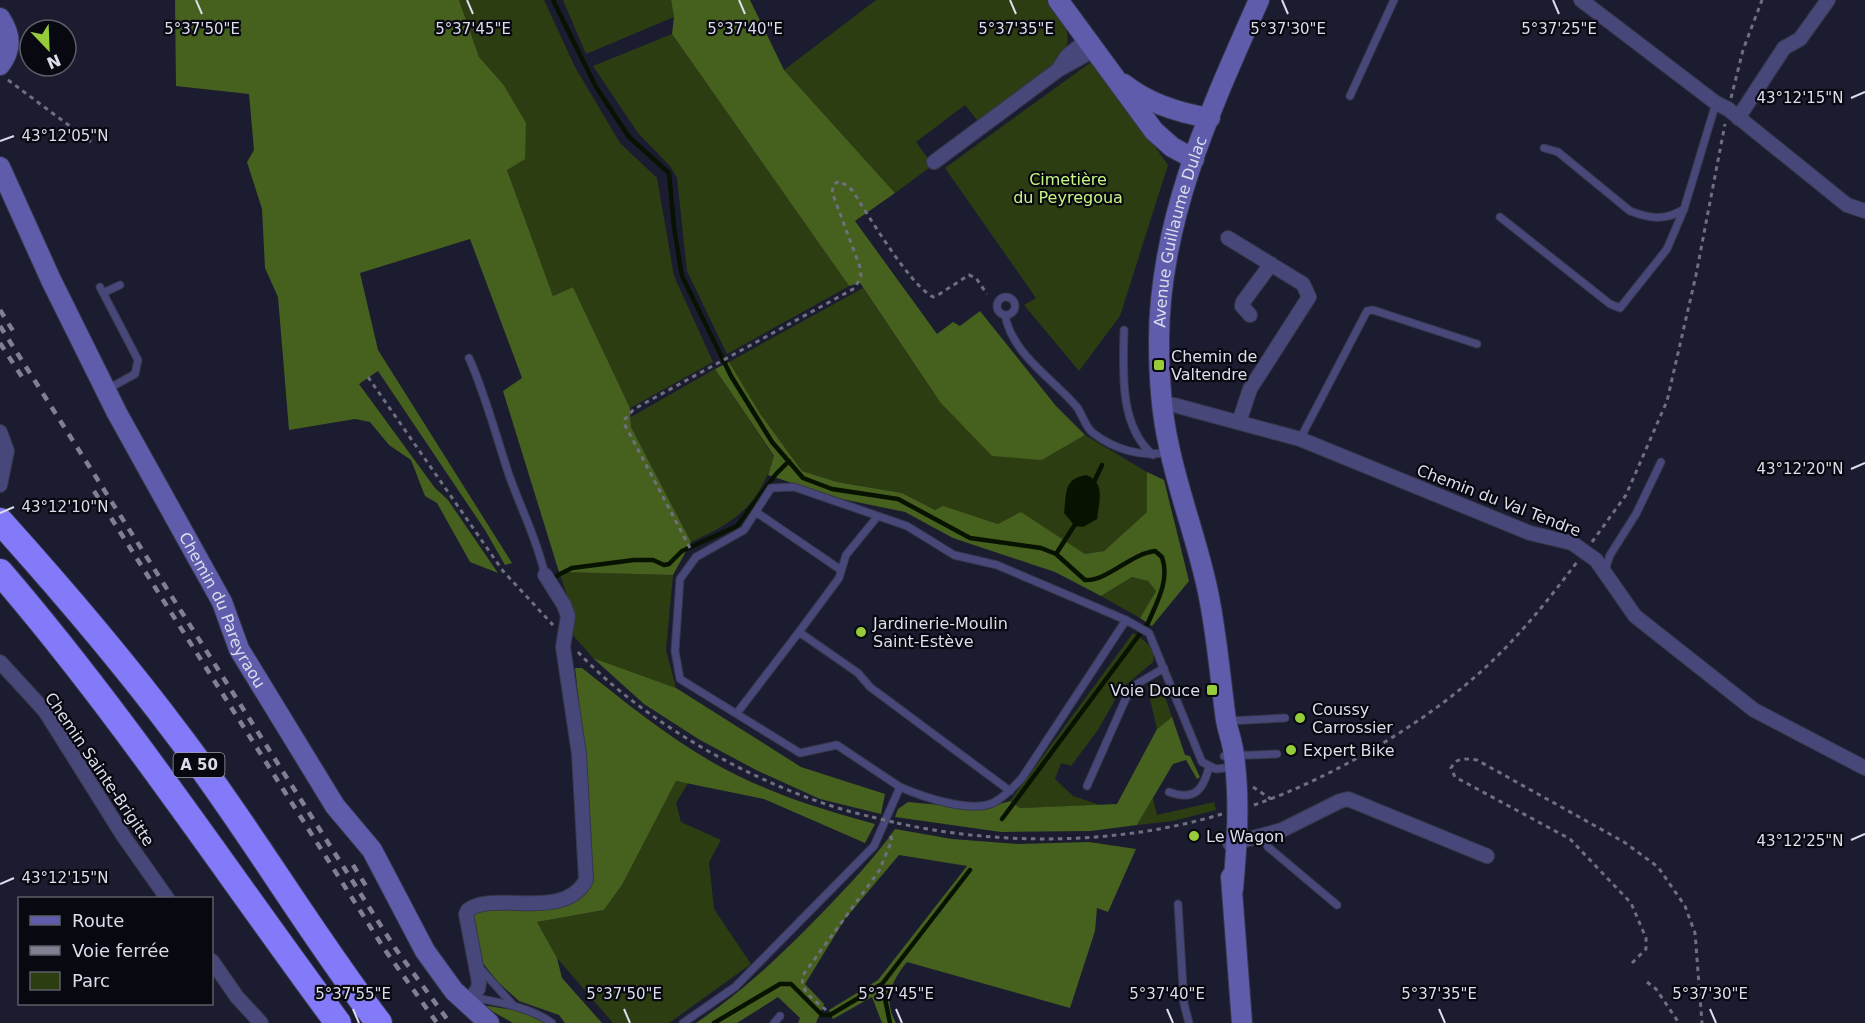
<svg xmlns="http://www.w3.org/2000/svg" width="1865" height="1023" viewBox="0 0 1865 1023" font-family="'DejaVu Sans',sans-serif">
<rect width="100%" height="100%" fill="#1c1c31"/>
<!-- green -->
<path fill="#2c3d11" d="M459,0H544L575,67L620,143L657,178L674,276L713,362L630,408L573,287L553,296L507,170L503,84L479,57Z
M563,0H671L674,17L586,54Z
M876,0H1048C1063,22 1075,31 1062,58L978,121L965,105L916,142L933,165L895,193L784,70Z
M672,34L849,286L727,354L687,271L677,178L670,166L638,133L593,66Z
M1094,60L1168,165L1120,316L1079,371L1024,305L1036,298L945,168Z
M863,288L940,402L1042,460L1085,435L1147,472V512L1104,551L1085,554L1021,513L999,524L943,507L935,510L902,493L837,482L802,471L761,415L729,362Z
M715,369L774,457C759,505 736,522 691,542L631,427V417Z
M559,572L673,575L666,650L676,688L593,658L571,633L573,613Z
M1132,577L1148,581L1156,591L1140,618L1101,596Z
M1133,633C1145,641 1155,646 1153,662L1121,689L1098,730L1071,766L1061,763L1055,779L1073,796L1100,805L1020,808L1010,801Z
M1156,681L1160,683L1172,717L1157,729L1147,687Z
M676,781L688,783L676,803L681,822L721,840L709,862L714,909L751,964L669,1023H613L557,958L537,922L604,910L622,885Z
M1153,798L1157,815L1214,802L1216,810L1173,821L1137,825Z"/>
<!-- forest -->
<path fill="#46601d" d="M175,0H459L479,57L503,84L526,123L525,159L507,170L553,296L573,287L630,408L631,427L691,542L673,575L559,572L503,391L522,378L470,239L360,273L378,350L512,563L505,565L485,530L378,371L359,384L435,488L448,500L498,573L470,562L437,503L425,496L411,460L389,445L370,422L355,419L289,430L278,297L265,268L262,209L247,162L254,150L249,94L176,86Z
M671,0H750L784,70L895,193L855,221L937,334L953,322L960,326L980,311L1056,406L1085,435L1042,460L992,456L940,402L860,283L849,286L672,34L674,17Z
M729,362L761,415L802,471L837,482L902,493L935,510L943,506L998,524L1021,512L1085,554L1104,551L1147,512V472L1164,480L1189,581L1152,626L1140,618L1156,591L1148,581L1132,577L1101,596L1055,572L953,538L905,512L837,498L768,475L774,456L715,369Z
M593,658L676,688L801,767L885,794L881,814L820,799L756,770L700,740L644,704Z
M575,668H582C624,701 665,735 712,762C762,791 819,809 875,824L865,843L764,799L676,781L622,885L604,910L537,922L557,958L562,978L602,1023H565L559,1015L519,1001L499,983L481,961L471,916L476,910L566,904L582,896L589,884L585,752Z
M1172,717L1185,755L1190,756L1200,777L1197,779L1186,760L1173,764L1137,825L1091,831L1001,832L895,817L898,809L908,802L983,809L1010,801L1020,808L1117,804L1157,729Z
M895,829L952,839L1019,844L1089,842L1136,849L1108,912L1097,908L1095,931L1070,1008L907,962C891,982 883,999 896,1023H882L872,997L833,1019L829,1010L878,980L967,866L899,855L845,919L805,984L824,1004L816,1023H798L800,1018L778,997L737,1023H696C745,990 781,955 822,913C848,886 873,860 895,829Z
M481,1005L520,1011L545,1023H513Z"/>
<!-- water -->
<path fill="#081200" d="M1086,475C1106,482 1099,501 1097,519L1083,527L1075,526L1064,513C1067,493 1063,479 1086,475Z"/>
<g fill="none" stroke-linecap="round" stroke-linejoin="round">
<!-- stream -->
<path stroke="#081200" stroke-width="4.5" d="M553,0L596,87L629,137L669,173L674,227L682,276L731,376L772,442L803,478L832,489L898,499L970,538L1041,548L1056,554L1085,580C1108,581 1130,554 1155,551L1162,557C1170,580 1157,602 1148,623L1002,819
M1094,482L1102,465
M1056,554L1076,523
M556,576L572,568L634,560H653L664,565L669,564L682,551L737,526L776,474L789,461
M714,1023L780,984H791L822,1015H830L882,984
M890,1023L882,984L970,870"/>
<!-- lane casing -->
<g stroke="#37374b" stroke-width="9">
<path id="lane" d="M1350,96L1394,0
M1544,148L1558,152L1630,211C1651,219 1665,221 1684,209L1716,103
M1500,217L1610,304L1620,308L1667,249L1684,209
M100,287L138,360L135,374L108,389
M103,293L120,285
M997 306a9 9 0 1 1 18 0a9 9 0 1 1-18 0Z
M1005,315C1012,354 1052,378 1076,406C1083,414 1084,426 1093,433C1114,449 1142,458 1167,452
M1124,330C1123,372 1119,426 1153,455
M469,358C486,396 496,436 509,475C521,509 537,539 545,575
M1300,439L1367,311L1373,310L1477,344
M756,512L841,570
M877,517L846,555L839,578L799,632L858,673L870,687L1010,791
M1605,570L1610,555L1636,514L1661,462
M1126,620L1149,633L1202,762L1216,769L1225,768
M737,713L799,632
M1228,721L1285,718
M1224,756L1277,754
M1087,786L1126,698L1137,684L1164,668
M1169,792C1194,801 1203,791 1209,767
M1262,836L1268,847L1337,905
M1178,904L1184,1004L1189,1023
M479,967L513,1005
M472,997C500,1003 528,1006 552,1023
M683,1023L735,987L874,846L900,787L837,745L800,753L680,679L675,651L680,579L696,557L744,530L771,488L794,487L907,526L954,555L997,565L1126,620L1022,778C1013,788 1004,797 993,803C969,813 923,797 900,787
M774,1023L780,1016"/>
</g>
<!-- street casing -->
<g stroke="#37374b" stroke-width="16">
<path id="street" d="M1581,0L1716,103L1728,109L1847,205L1865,211
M1087,40L1067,56L1058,70L1094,50
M1738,118L1784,48L1800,39L1828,0
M934,162L1058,70
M1228,238L1303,284L1309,297L1250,389L1239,422
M1250,315L1242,306L1243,302L1271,264
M1162,405H1174L1300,439L1530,533L1572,543
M0,432L7,451L0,485
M1596,560L1635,616L1754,710L1865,768
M0,662L45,711L124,837L167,898
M1230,844L1282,830L1340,801L1348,799L1487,856
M212,961L237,997L261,1023
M466,1004L478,989L479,982L466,914L468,910C495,890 564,922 586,880L579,754L563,647L568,616L564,605L545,575"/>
</g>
<!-- secondary casing -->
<g stroke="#37374b" stroke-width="22">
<g id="secondary">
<path d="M1058,0L1154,131L1172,147L1194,159"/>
<path d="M0,18C11,35 12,49 0,65"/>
<path d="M1124,84C1149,104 1179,113 1210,118"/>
<path id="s1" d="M0,167L51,280L117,413L222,602L239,649L335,806L372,850L425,951L454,991L489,1023"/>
<path d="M1231,877L1242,1023"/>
<path id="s2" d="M1233,889C1237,845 1240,799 1234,756C1233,743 1228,732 1226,720C1220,677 1217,635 1208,592C1198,543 1179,495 1169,446C1161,412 1159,376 1159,341C1159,220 1211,108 1259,0"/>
</g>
</g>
<!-- highway casing -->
<g stroke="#37374b" stroke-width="28">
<path id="highway" d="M0,521C62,590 122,660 178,735C249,828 308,930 379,1023
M0,572C123,715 226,872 338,1023"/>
</g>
<!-- path -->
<path stroke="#6f6f81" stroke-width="3" stroke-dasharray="4.5 4.5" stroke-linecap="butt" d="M8,80L94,144
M1731,98L1743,50L1762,0
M368,377L503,571L553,625
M1592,542L1626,495L1667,401L1696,275L1725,124
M690,548L625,425V419L634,409L855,288L861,276L860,267L832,192L834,184L840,181L852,190C869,216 908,283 933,297L938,295L969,275L976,278L987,294
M578,652C648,727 773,795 872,817
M1253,787L1271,799
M1254,805C1332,778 1428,722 1488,665C1521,634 1550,598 1577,562
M897,823C1002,846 1119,845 1222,814
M1632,963L1646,949V938L1631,903L1570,839L1455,777L1451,768C1457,756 1466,759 1477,760L1624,842L1658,867L1685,906L1695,933L1702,1023
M1647,982L1656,989L1679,1023
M826,1010C815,1000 799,992 803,975L879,871L892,840L890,835"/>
<!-- lane -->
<use href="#lane" stroke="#484779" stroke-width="7"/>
<!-- street -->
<use href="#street" stroke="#484779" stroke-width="14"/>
<!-- secondary -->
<use href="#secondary" stroke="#5f5cac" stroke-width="20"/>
<!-- highway -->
<use href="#highway" stroke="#827af8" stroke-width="26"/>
<!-- rail -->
<path stroke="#7f8091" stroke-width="4.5" stroke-dasharray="8 8" stroke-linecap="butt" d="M0,310L15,334
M0,326L395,948L450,1023
M0,343L24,380
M94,491L385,950L437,1023
M353,865L366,886"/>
<!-- street-bridge casing -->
<g stroke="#37374b" stroke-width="16" stroke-linecap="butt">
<path id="street-bridge" d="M1572,543L1596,560"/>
</g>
<!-- path-bridge -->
<path stroke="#6f6f81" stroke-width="3" stroke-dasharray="4.5 4.5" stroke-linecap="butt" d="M872,817L897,823"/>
<!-- street-bridge -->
<use href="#street-bridge" stroke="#484779" stroke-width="14"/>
</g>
<!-- ticks -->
<path fill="none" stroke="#dcddeb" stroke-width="2" d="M196,0L202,14M467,0L473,14M739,0L745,14M1010,0L1016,14M1282,0L1288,14M1553,0L1559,14M1851,98L1865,92M0,141L14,136M1851,469L1865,463M0,513L14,507M1851,840L1865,834M0,884L14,878M353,1009L359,1023M624,1009L630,1023M896,1009L902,1023M1167,1009L1173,1023M1439,1009L1445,1023M1710,1009L1716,1023"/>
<!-- markers -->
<g fill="#96cc3a" stroke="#080810" stroke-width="2">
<rect x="1153" y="359" width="12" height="12" rx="3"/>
<circle cx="861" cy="632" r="6"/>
<rect x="1206" y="684" width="12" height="12" rx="3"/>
<circle cx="1300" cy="718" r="6"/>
<circle cx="1291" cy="750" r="6"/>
<circle cx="1194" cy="836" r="6"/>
</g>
<g text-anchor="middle" stroke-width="4.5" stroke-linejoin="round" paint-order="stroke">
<!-- shield labels -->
<rect fill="#080810" stroke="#9c9da9" stroke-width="1.5" x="173.5" y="753" width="51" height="24" rx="4.5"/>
<g font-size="15" font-weight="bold" fill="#dcddeb">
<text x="199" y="770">A 50</text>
</g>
<!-- park labels -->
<g font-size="16" fill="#c6f683" stroke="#080810">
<text x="1068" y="185">Cimetière<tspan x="1068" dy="18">du Peyregoua</tspan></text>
</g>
<!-- street labels -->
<g font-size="16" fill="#dcddeb" stroke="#080810">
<text dy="6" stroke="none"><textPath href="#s2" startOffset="668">Avenue Guillaume Dulac</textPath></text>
<text transform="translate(1499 500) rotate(21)" y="6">Chemin du Val Tendre</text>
<text dy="6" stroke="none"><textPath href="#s1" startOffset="496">Chemin du Pareyraou</textPath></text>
<text transform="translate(100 769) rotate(56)" y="6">Chemin Sainte-Brigitte</text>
</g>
<!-- poi labels -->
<g font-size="16" fill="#dcddeb" stroke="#080810" text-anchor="start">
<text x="1171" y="362">Chemin de<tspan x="1171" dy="18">Valtendre</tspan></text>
<text x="873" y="629">Jardinerie-Moulin<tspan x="873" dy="18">Saint-Estève</tspan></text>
<text x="1200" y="696" text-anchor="end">Voie Douce</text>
<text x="1312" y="715">Coussy<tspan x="1312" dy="18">Carrossier</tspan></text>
<text x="1303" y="756">Expert Bike</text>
<text x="1206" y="842">Le Wagon</text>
</g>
</g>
<g font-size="15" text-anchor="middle" fill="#dcddeb" stroke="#080810" stroke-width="4.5" stroke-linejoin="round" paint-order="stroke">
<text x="202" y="34">5°37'50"E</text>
<text x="473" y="34">5°37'45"E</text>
<text x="745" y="34">5°37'40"E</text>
<text x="1016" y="34">5°37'35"E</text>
<text x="1288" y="34">5°37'30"E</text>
<text x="1559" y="34">5°37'25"E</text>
<text x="1800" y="103">43°12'15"N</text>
<text x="65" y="141">43°12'05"N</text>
<text x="1800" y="474">43°12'20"N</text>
<text x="65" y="512">43°12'10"N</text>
<text x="1800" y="846">43°12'25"N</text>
<text x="65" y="883">43°12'15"N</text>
<text x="353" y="999">5°37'55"E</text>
<text x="624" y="999">5°37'50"E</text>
<text x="896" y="999">5°37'45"E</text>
<text x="1167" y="999">5°37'40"E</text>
<text x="1439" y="999">5°37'35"E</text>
<text x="1710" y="999">5°37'30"E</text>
</g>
<!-- legend -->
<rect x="18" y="897" width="195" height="108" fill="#080810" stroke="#5d5d68" stroke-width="1.5"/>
<rect x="30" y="916" width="30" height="9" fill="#5f5cac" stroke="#5d5d68" stroke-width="1.5"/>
<text x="72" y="927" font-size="18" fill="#dcddeb">Route</text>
<rect x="30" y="946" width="30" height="9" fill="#7f8091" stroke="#5d5d68" stroke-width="1.5"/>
<text x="72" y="957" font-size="18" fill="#dcddeb">Voie ferrée</text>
<rect x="30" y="972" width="30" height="18" fill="#2c3d11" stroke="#5d5d68" stroke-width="1.5"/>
<text x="72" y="987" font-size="18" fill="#dcddeb">Parc</text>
<!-- north arrow -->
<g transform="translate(48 48) rotate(157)"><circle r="28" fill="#080810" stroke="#5d5d68" stroke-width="1.5"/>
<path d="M0-4.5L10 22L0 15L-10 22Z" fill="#96cc3a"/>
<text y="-9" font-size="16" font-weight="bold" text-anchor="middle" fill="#dcddeb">N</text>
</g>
</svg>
